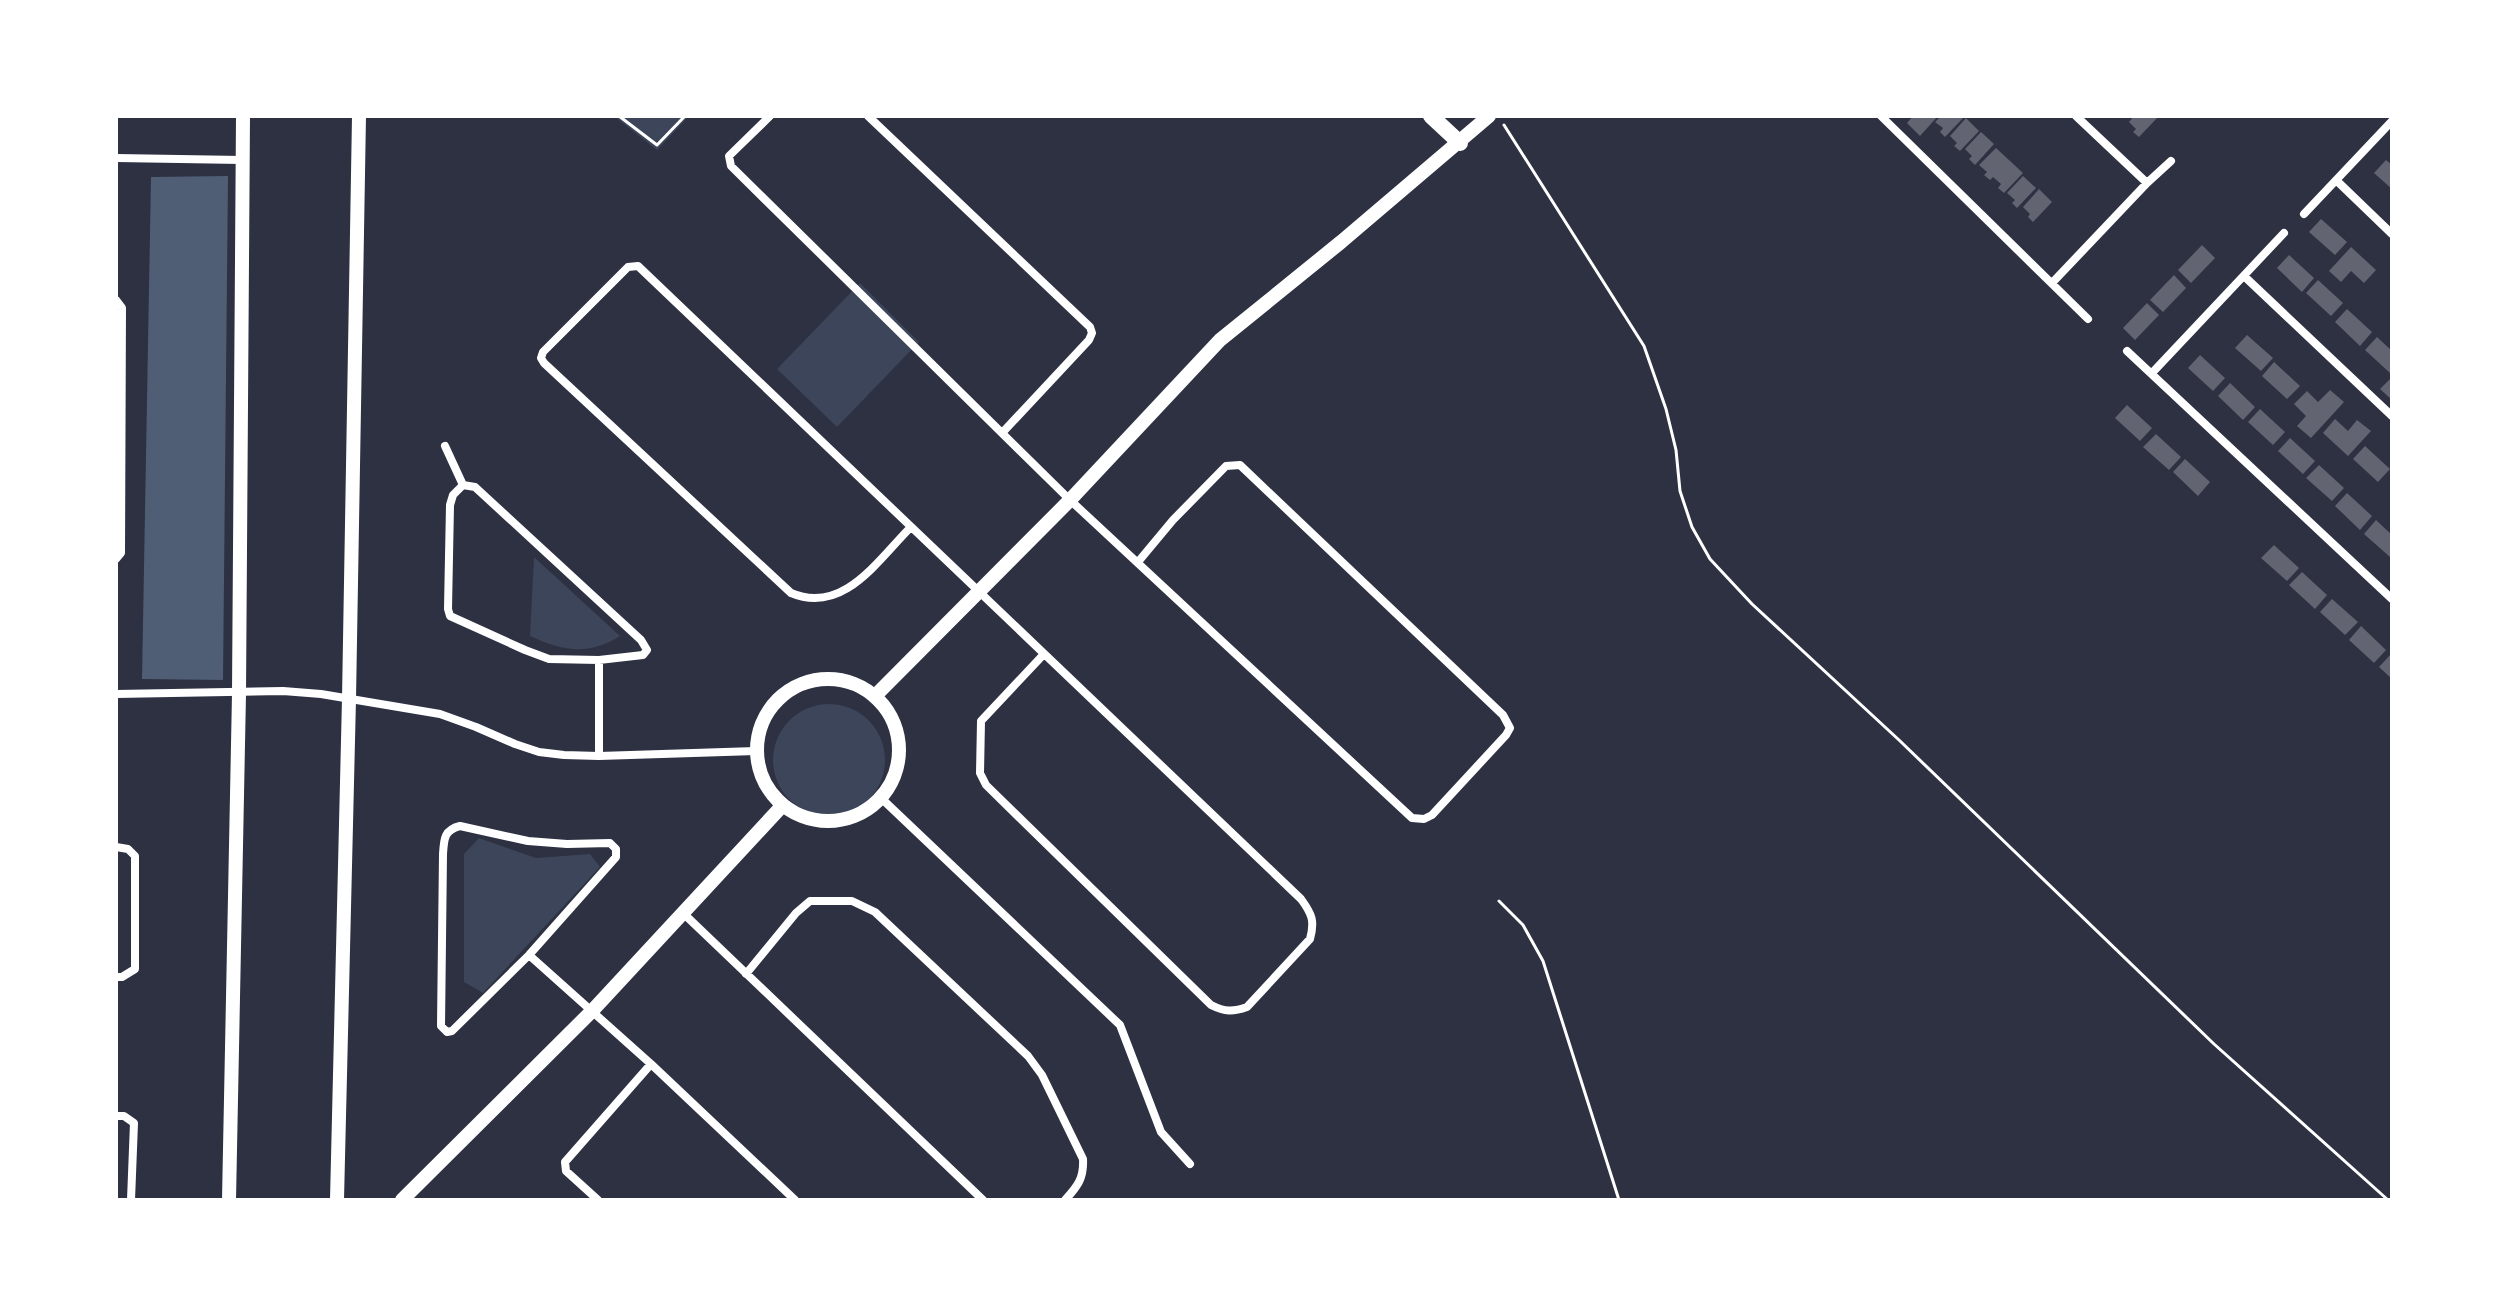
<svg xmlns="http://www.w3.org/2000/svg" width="2508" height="1316" viewBox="0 0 2508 1316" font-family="Lora,serif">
<rect width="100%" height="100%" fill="#2d3142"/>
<!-- green -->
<path fill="#3c4559" d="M614,116H689L657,150Z
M860,283L919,342L837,427L777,369Z
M534,557L620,636C589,656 562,651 530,636Z
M773 760a56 56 0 1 1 112 0a56 56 0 1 1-112 0Z
M479,838L536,858L590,854L600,867L483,993L464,982V854Z"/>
<!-- water -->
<path fill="#4f5d75" d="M228,176L223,680L142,679L151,177Z"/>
<!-- building -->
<path fill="#626471" d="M1913,116H1938L1920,136L1907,123Z
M1941,116H1965L1945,137L1940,132L1943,128L1935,122Z
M2134,116H2159L2139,137L2133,132L2136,129L2129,122Z
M1966,118L1979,131L1960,151L1954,146L1957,143L1950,136Z
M1981,132L1994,144L1975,165L1969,159L1972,156L1965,149Z
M1996,148L2023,173L2004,193L1998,188L2001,184L1993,177L1990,180L1984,175L1987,172L1979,165Z
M2386,160L2392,165V189L2374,173Z
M2023,176L2036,188L2017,208L2012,203L2015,200L2007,193Z
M2039,189L2052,202L2033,222L2028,217L2030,214L2023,207Z
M2321,219L2347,242L2335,255L2309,232Z
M2202,245L2215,258L2191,283L2178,270Z
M2351,247L2376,270L2364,283L2351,271L2341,282L2329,271Z
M2289,255L2314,278L2302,292L2277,268Z
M2174,275L2186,288L2163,312L2150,300Z
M2318,280L2343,303L2331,316L2306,293Z
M2147,303L2159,315L2135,340L2123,328Z
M2347,309L2372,332L2360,346L2335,322Z
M2247,335L2273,358L2261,371L2235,348Z
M2377,337L2392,351L2390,373L2365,350Z
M2200,355L2225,378L2213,391L2188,368Z
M2274,362L2300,386L2287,399L2262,376Z
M2392,377V400L2380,389Z
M2230,383L2255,407L2243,420L2218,396Z
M2330,390L2344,402L2311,438L2297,426L2306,416L2294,404L2307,391L2318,402Z
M2127,405L2152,428L2140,441L2115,418Z
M2260,409L2285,432L2273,445L2248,422Z
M2335,419L2348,431L2357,420L2371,431L2348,456L2323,433Z
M2156,434L2181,457L2169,470L2143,447Z
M2290,438L2315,461L2303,474L2278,451Z
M2365,446L2390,469L2378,482L2353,459Z
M2185,459L2210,482L2198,496L2173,472Z
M2319,465L2344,488L2332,501L2306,478Z
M2347,493L2372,516L2360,530L2335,506Z
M2376,520L2392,535V554L2390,557L2364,534Z
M2274,545L2299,568L2287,581L2261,558Z
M2302,572L2327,595L2315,609L2289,585Z
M2332,599L2358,622L2345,635L2320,612Z
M2361,626L2386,650L2374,663L2349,640Z
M2392,653V679L2379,667Z"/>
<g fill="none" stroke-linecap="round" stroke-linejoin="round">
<!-- path -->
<path stroke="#fff" stroke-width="3" d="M619,116L657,145L685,116
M1504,125L1644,346L1666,409L1676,450L1680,491L1692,527L1710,559L1752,604L1899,740L2214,1044L2388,1200
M1499,901L1523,925L1543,961L1619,1200"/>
<!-- minor -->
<path stroke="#fff" stroke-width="8" d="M770,116L729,156L731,166L1070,500L1412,818L1424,819L1432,815L1506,735L1510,728L1503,715L1240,465L1226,466L1173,520L1138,562
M868,116L1090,327L1092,333L1089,340L1002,433
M1881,116L2088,319
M2076,116L2147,183
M116,158L242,160
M2336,180L2392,234
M2304,214L2392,121
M2244,276L2392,416
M2052,283L2147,183L2171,161
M116,300L122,308L121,553L116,559
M2127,351L2392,599
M2152,373L2284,233
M445,446L463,485
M463,485L475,487L641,640L647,650L643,655L599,660L549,659L525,650L450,616L448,609L450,505L453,495Z
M910,528C877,561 843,615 791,593L544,363L541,358L543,352L628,267L638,266L1301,899C1312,914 1315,921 1310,939L1247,1007C1233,1012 1225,1012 1211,1005L986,785L980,773L981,721L1044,654
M599,660V756
M116,694L283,691L321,694L440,714L476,727L515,744L539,752L564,755L599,756L756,751
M881,798L1120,1025L1161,1132L1190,1164
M460,826L528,841L567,844L610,843L616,849V857L529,955L452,1031L447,1032L441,1026L443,854C444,839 444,830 460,826Z
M116,847L128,849L135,856V969L122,977H116
M683,913L983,1200
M529,955L651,1064L795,1200
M746,974L796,913L810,901H852L875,912L1028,1056L1042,1075L1083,1159C1084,1178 1078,1186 1065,1200
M116,1116H124L134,1123L131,1200
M598,1200L566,1171L565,1162L651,1064"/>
<!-- tertiary -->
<path stroke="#fff" stroke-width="14" d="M757 750a71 71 0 1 1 142 0a71 71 0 1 1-142 0Z
M875,696L1070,500L1220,340L1341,242L1489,116
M229,1200L239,694L243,116
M337,1200L349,699L359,116
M402,1200L592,1011L783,805"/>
<!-- secondary -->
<path stroke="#fff" stroke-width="16" d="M1431,116L1460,143"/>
</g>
<!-- border -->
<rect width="2508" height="1316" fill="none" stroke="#ffffff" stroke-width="236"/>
</svg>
